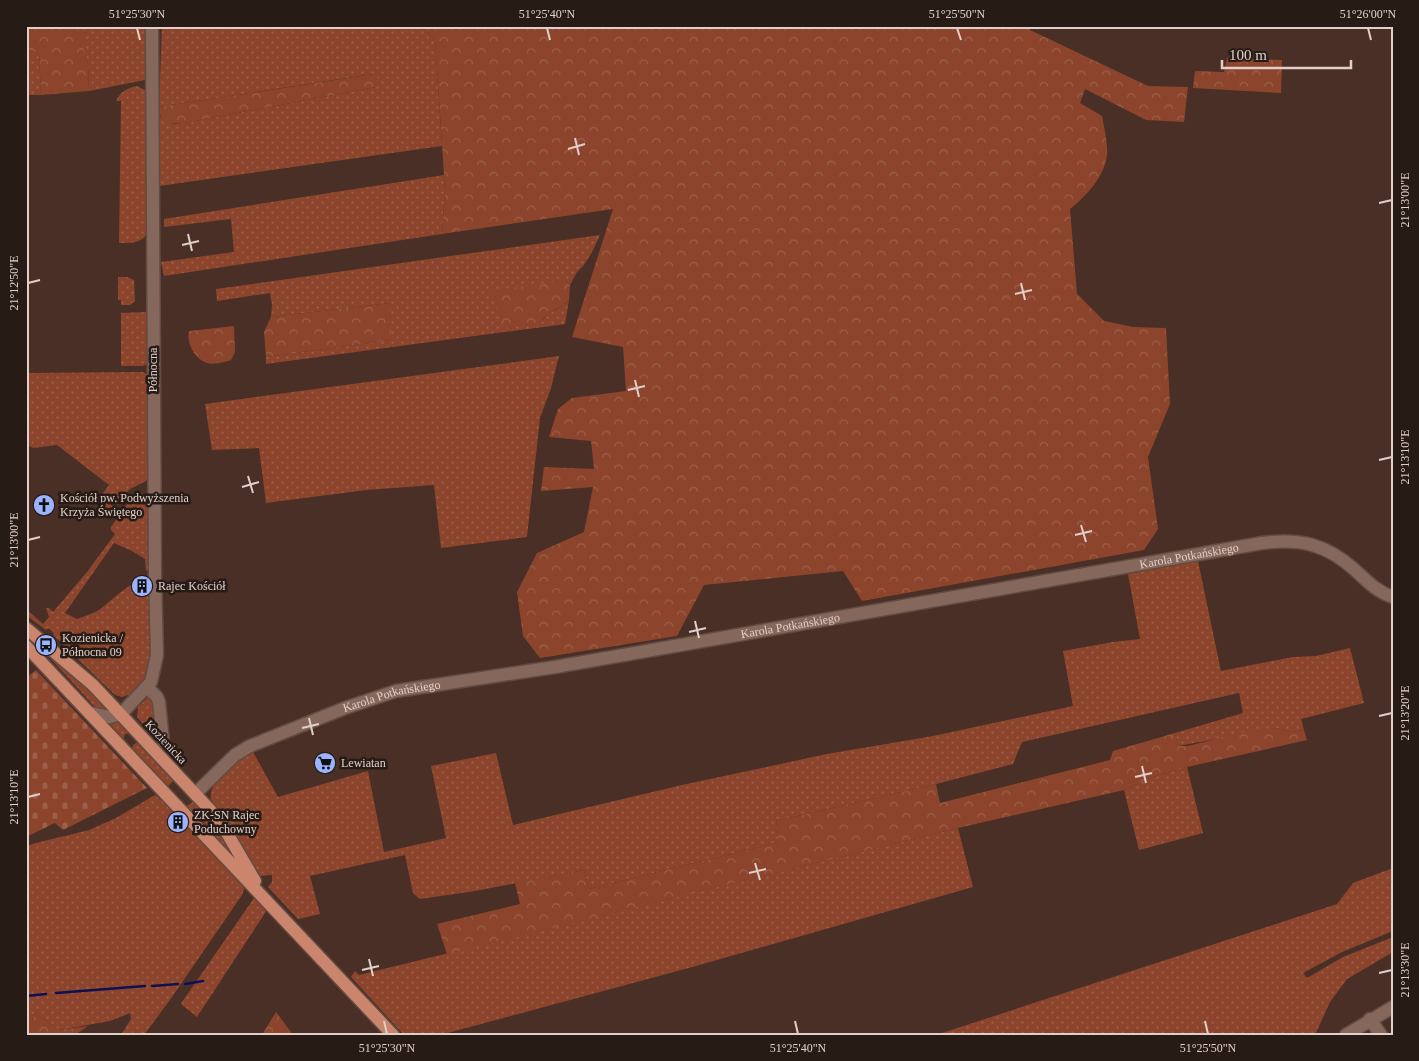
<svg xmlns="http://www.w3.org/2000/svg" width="1419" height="1061" viewBox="0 0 1419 1061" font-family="Georgia,serif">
<defs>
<pattern id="grass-dots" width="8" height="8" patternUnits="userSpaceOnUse" patternTransform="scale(1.25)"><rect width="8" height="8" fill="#8c452c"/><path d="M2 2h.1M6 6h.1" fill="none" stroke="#9c5f49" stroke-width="1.8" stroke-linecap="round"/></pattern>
<pattern id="forest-crowns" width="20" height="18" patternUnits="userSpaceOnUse" patternTransform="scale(1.25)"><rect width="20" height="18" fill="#8c452c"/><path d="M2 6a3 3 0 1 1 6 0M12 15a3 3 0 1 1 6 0" fill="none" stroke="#9c5f49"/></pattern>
<pattern id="cemetery-stones" width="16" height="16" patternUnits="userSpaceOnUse" patternTransform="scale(1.25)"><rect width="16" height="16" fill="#8c452c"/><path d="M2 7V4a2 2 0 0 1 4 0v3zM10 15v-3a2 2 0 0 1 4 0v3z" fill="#9c5f49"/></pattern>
</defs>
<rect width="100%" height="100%" fill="#4a2f26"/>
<!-- grass -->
<path fill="url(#grass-dots)" d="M91,26H147L148,77L145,80L89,91L88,64L84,48V35L87,29Z
M162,26H420L435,39L442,146L159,186V120L161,116L162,120L173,124L184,123L376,87L373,74L159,107Z
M26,52L39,53L41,95H26Z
M137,86L147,91L148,231C143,244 131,243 119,243L121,101H116C120,92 127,88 137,86Z
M444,175L445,190L442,234L164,276L161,262L234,252L231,219L164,227V219Z
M600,235L592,252L584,265L577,272L570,285L566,281L539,324C544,319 548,313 555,310C561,307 564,306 569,300L565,324L266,364V357L391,340L390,303L271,317L272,305L270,293L217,301L216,289Z
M118,277H127L134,280L135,301L130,305H121V300H118Z
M146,312L148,313L149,363L143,366H121V313Z
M559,356L551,388L540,418L527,537L441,548L434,485L366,490L266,503L259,448L212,450L205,404Z
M142,372L147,374L149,376L148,477L146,481L130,489L121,499L115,496L110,503L115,509L109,511L96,503L109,485L57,445L33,448L26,444V373Z
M142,493L145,495L149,500V571L146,570L145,559L132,551L114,543L65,613L77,619C84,616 92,614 99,610C111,602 134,576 148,582L150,585L152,654L147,678L130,698L128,695L122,697L115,695L53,635L54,633L48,628L46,630L26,615V609L43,624L49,617L46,608H49L53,612L87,572L115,534L111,530V527L133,496Z
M1198,561L1221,671L1293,657L1316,656L1350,648L1364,703L1301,719L1304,730L1291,732L1277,728L1178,746L1175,733L1243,713L1239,693L1022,742L1013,764L936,784L776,821L779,842L589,889L584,870L475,891L420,899L413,893L405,855L310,876L320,914L298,919L268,887L272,882V875L259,876L224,817L211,799C208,781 238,758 253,752L278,797L368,771L384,852L446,838L431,766L496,753L513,825L682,785L827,754L933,736L1073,706L1063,651L1113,642L1140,639L1128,574Z
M53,657L78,677L114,713L96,708L51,659Z
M149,696L154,698L159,742L137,717L138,707Z
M104,720L119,721L131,733L125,734L123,740Z
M136,743L140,744L175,779L166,788L132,749L133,745Z
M1187,767L1203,833L1139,850L1124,790L1150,778Z
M155,795L166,804H169L246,884L242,895L172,997L144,1035H121L131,1019L130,1013L110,1021L59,1030L36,1014L26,1028V847L32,844L89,830L116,818Z
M194,801L218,825L231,851L228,853L208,833V827L194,812H188L184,808Z
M958,828L973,887L696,966L440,1035H404L351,977L355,971L359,975Z
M1393,868V931L1342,952L1303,973L1307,978L1343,957L1393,937V952L1347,979L1330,1002L1315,1035H936L1337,904L1353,883Z
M254,898L267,910L197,1017L181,1004L182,1002Z"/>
<!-- forest -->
<path fill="url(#forest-crowns)" d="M26,26H91L87,29L84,35V48L88,64L89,91L41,95L39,53L26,52Z
M420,26H1031L1030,30L1148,86L1188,87L1184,122L1146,120L1085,89L1080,103L1102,116C1104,128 1108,143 1107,155C1104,178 1086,196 1070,209L1077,294L1104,321L1133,327L1166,328L1170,404L1148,457L1158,529L1144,550L862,601L843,571L704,585L677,636L540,658L523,636L517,592L537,553L584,532L593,487L541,491L544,467L594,469L591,441L549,437L558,409L572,398L626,391L623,347L572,337L613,209L442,234L445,190L435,39Z
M1227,58L1282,60L1281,93L1193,88L1195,71L1224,72Z
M374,74L378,78V85L376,87L184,123L166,124C160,119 160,114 159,107Z
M561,281H566L570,285L569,300L563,306L554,310L546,316L539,324L507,328L501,320L491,291Z
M390,303L392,340L266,357L264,332L271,317Z
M234,326L235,352L231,360C224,362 215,365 207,363C195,359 186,343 189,331Z
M1277,728L1291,732L1304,730L1307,740L1187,767L1150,778L1124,790L958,828L447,954L437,924L520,904L515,883L584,870L589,889L779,842L776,821L936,784L940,803L1110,760L1113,751L1175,733L1178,746H1188L1248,731Z
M276,1012L293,1035H262Z
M36,1014L59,1030L88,1026L75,1035H26V1028Z"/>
<!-- cemetery -->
<path fill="url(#cemetery-stones)" d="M36,670L147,788L63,830L55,823L26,837V678Z"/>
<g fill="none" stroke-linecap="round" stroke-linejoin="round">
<!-- stream -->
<path stroke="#0c1153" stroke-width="2.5" d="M185,984L203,981
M152,986L178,984
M56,993L145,986
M26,996L46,994"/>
<!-- minor casing -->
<g stroke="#614b42" stroke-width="15">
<g id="minor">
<path d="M147,687L157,697L159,702L163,741"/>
<path d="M90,713L110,717L121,714L151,682L157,655L155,577L152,26"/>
<path id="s1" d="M195,794L235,755L250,746L345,708L396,691L555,667L1262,543C1300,538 1326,544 1355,570C1367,581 1377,592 1393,597"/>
<path d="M1370,1019L1381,1035"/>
<path d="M1346,1035L1393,1007"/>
</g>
</g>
<!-- major casing -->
<g stroke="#614b42" stroke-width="15">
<path id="major" d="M26,628L93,685L212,812L220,821L255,881
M26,646L393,1035"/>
</g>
<!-- minor -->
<use href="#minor" stroke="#86675c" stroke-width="12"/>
<!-- major -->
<use href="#major" stroke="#ca856c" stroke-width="12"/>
</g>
<!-- ticks -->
<path fill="none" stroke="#e1cfc9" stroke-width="2" d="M137,28L140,40M547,28L550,40M957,28L961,40M1368,28L1371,40M575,138L579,155M568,149L585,144M1379,203L1392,200M188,234L192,251M182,245L199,241M28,283L40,280M1021,283L1025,300M1015,294L1032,290M635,380L639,397M628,390L645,386M1379,460L1392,457M248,476L253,493M242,487L259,482M1081,525L1086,542M1075,535L1092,531M28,540L40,537M695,621L699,638M689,632L706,628M1379,716L1392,713M309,718L313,735M302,728L319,724M1142,766L1146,783M1135,777L1152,773M28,797L40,794M755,863L760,880M749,873L766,869M369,959L373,976M362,970L379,966M1379,973L1392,970M384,1021L387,1034M795,1021L798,1034M1205,1021L1208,1034"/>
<!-- icons -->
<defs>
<g id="church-disc" transform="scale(1.125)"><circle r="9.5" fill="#9cb4fd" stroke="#271b16"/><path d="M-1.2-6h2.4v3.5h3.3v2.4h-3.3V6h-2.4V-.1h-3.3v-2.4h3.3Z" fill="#111"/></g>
<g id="building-disc" transform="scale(1.125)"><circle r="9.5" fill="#9cb4fd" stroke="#271b16"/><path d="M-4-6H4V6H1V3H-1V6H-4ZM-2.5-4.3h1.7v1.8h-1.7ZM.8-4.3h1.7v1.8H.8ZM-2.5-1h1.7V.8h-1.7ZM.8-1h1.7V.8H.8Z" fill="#111"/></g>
<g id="bus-disc" transform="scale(1.125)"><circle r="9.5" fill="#9cb4fd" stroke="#271b16"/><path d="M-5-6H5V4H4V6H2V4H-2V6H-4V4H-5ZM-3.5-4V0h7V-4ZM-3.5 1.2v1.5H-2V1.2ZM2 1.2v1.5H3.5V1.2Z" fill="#111"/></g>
<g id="supermarket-disc" transform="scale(1.125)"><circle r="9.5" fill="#9cb4fd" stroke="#271b16"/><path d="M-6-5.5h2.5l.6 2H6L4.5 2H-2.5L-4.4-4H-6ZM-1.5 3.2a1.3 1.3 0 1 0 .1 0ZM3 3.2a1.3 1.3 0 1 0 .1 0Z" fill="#111"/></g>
</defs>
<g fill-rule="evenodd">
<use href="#church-disc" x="44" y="505"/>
<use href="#building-disc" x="142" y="586"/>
<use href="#bus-disc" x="46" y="645"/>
<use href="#supermarket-disc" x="325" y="763"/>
<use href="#building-disc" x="178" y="822"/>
</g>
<g text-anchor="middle" stroke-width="5" stroke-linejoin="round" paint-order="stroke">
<!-- street labels -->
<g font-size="12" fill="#e1cfc9" stroke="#271b16">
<text transform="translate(153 370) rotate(-90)" y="4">Północna</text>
<text dy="4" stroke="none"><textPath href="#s1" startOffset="1034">Karola Potkańskiego</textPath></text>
<text dy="4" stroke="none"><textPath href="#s1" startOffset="629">Karola Potkańskiego</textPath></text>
<text dy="4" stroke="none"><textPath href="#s1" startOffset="224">Karola Potkańskiego</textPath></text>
<text transform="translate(166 742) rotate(47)" y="4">Kozienicka</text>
</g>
<!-- poi labels -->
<g font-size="12" fill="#e1cfc9" stroke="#271b16" text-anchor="start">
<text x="60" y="502">Kościół pw. Podwyższenia<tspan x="60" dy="14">Krzyża Świętego</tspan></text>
<text x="158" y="590">Rajec Kościół</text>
<text x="62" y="642">Kozienicka /<tspan x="62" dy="14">Północna 09</tspan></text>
<text x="341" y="767">Lewiatan</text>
<text x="194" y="819">ZK-SN Rajec<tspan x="194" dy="14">Poduchowny</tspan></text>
</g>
</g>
<!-- border -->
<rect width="1419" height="1061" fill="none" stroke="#271b16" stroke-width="55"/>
<!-- scale -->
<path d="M1222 60v8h129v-8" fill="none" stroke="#e1cfc9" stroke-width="2.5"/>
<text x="1229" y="60" font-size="15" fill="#e1cfc9" stroke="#271b16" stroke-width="4" paint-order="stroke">100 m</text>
<rect x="28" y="28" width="1364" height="1006" fill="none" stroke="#e1cfc9" stroke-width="2"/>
<g font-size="12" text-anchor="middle" fill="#e1cfc9">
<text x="137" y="18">51°25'30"N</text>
<text x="547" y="18">51°25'40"N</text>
<text x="957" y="18">51°25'50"N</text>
<text x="1368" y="18">51°26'00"N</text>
<text transform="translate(1405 200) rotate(-90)" y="4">21°13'00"E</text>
<text transform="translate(14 283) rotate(-90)" y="4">21°12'50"E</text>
<text transform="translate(1405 457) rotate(-90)" y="4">21°13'10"E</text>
<text transform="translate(14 540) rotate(-90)" y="4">21°13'00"E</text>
<text transform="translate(1405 713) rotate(-90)" y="4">21°13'20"E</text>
<text transform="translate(14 797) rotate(-90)" y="4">21°13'10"E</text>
<text transform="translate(1405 970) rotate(-90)" y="4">21°13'30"E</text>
<text x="387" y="1052">51°25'30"N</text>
<text x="798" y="1052">51°25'40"N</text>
<text x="1208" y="1052">51°25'50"N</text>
</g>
</svg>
